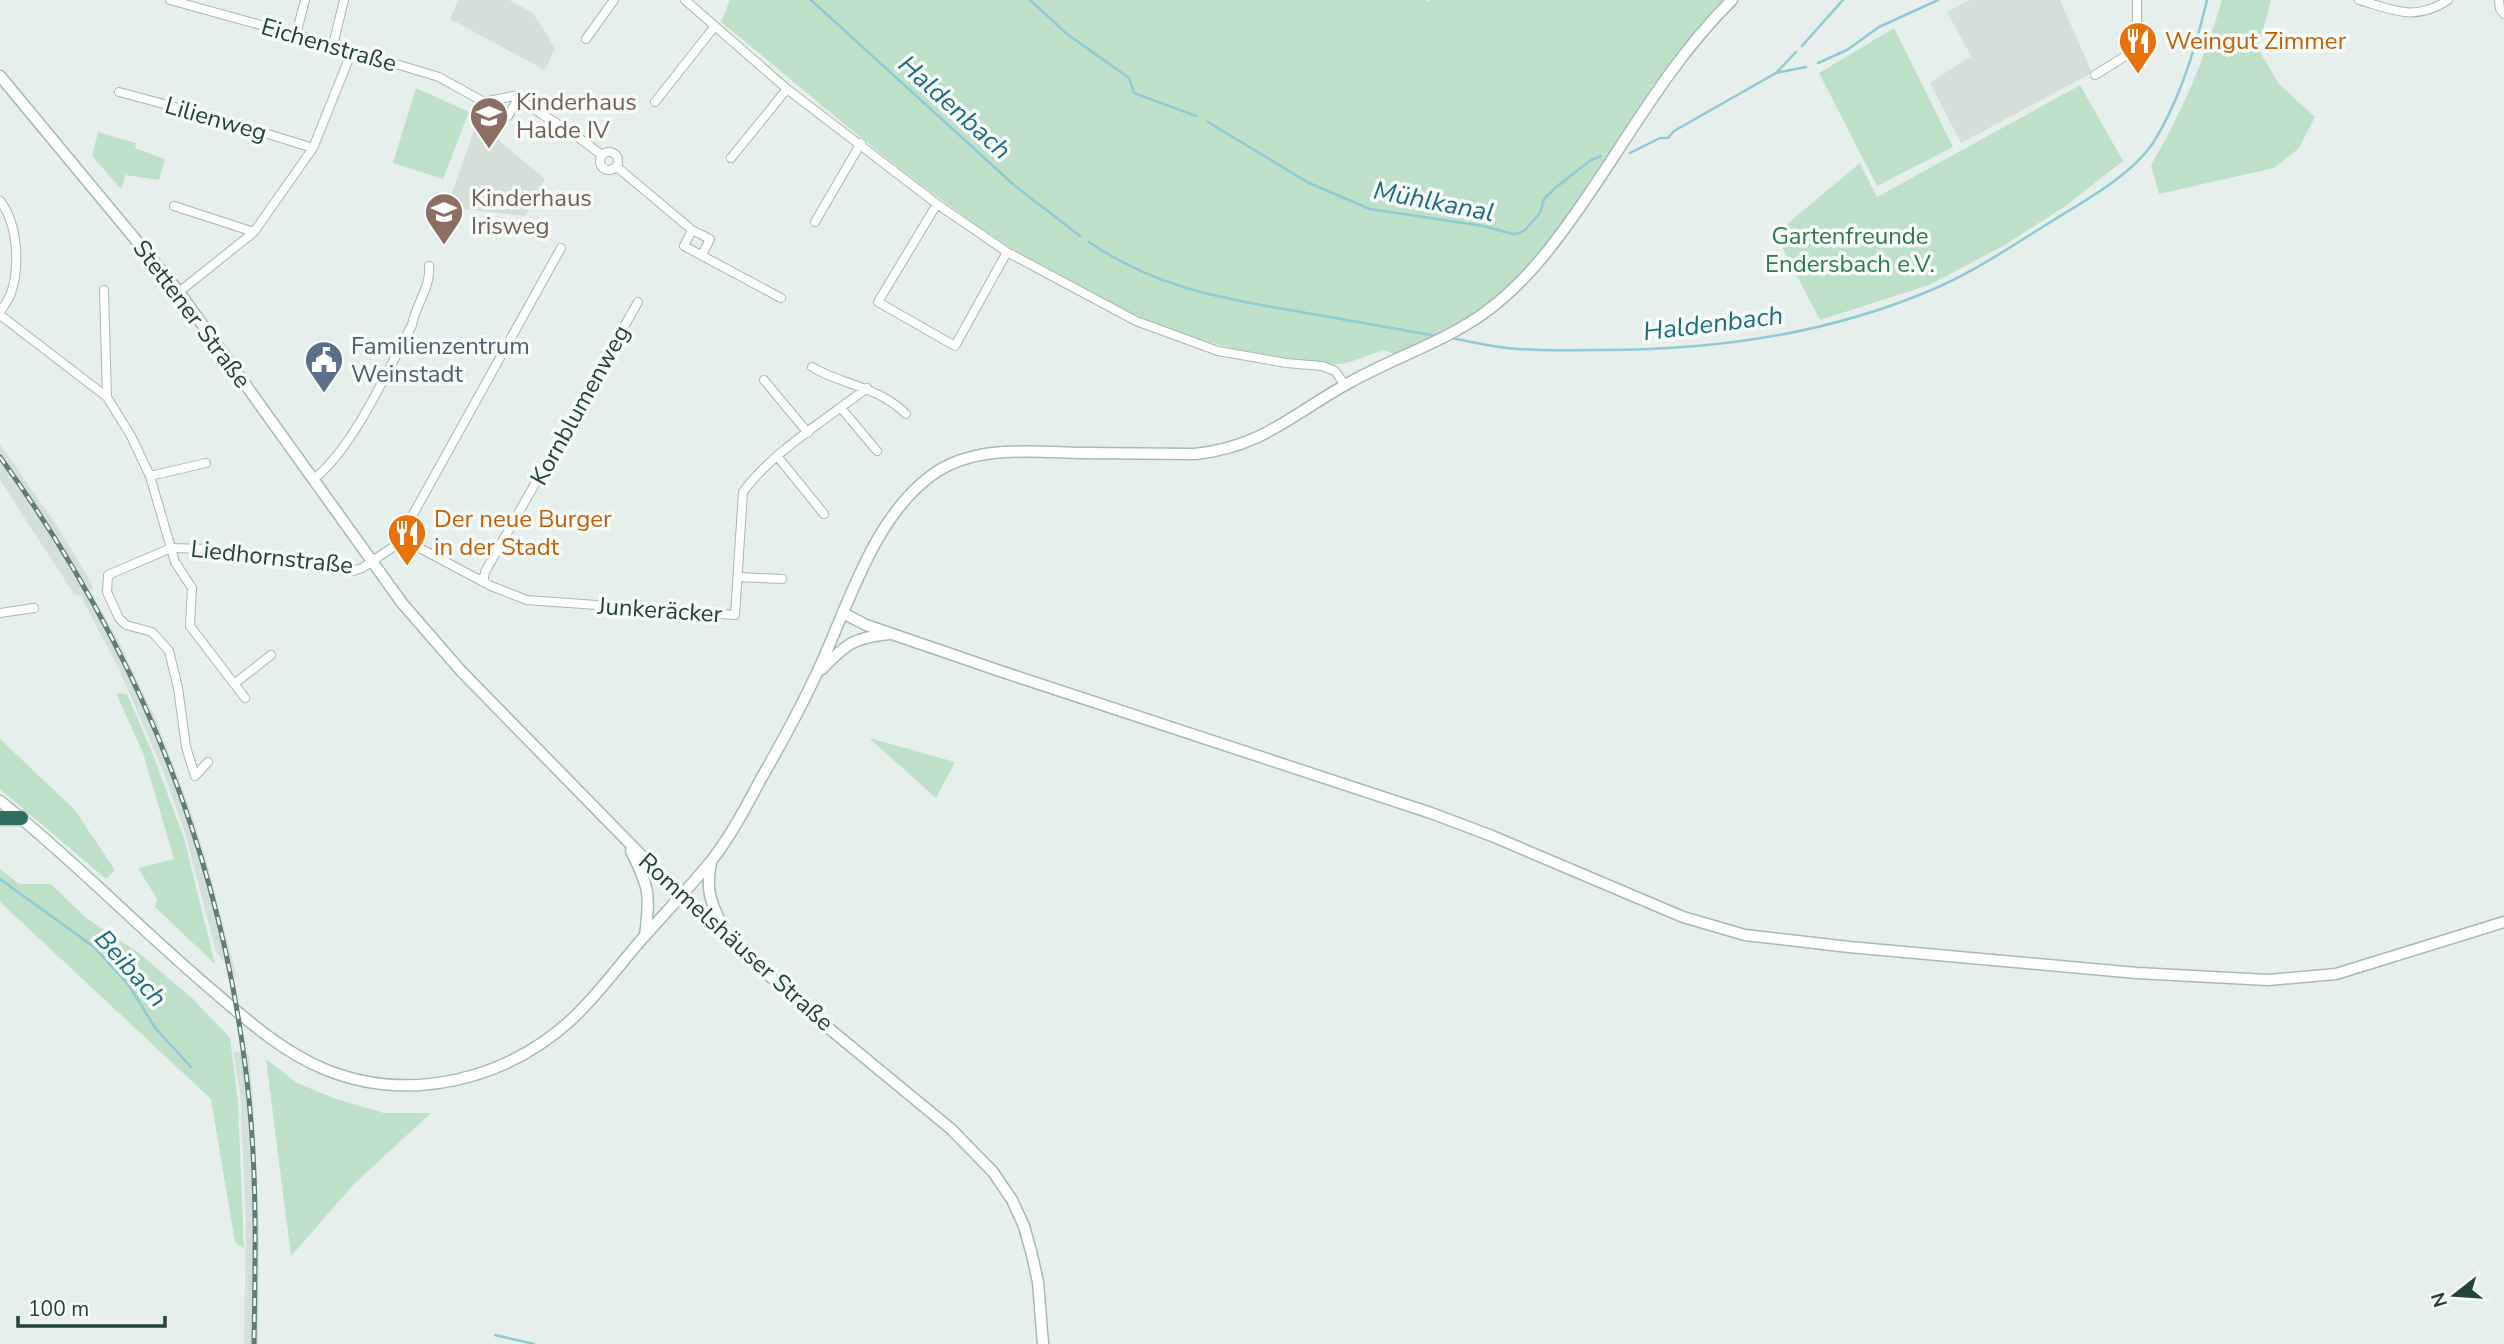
<svg xmlns="http://www.w3.org/2000/svg" width="2504" height="1344" viewBox="0 0 2504 1344" font-family="'Nunito Sans',sans-serif">
<rect width="100%" height="100%" fill="#e6efeb"/>
<!-- built -->
<path fill="#d4dfda" d="M458,0H509L533,13L555,48L545,70L450,19Z
M1970,0H2060L2092,73L1961,143L1930,83L1971,56L1947,12Z
M477,122L545,179L525,216L447,207Z
M0,444L57,526L91,582L93,588L90,590L119,642L156,720L190,809L207,862L237,979L216,952L186,836L162,768L118,667L80,595L74,594L0,480Z
M233,1051L249,1054L253,1102L259,1228L258,1344H244L246,1216L240,1093Z"/>
<!-- green -->
<path fill="#bfe0c8" d="M730,0H1426L1428,2L1431,0H1729L1700,25L1556,236L1528,267L1485,308L1396,355L1384,350C1369,354 1353,363 1338,364C1321,367 1278,358 1260,354C1053,316 880,151 721,22Z
M2222,0H2271L2258,49L2279,84L2315,117L2299,148L2274,168L2159,194L2151,165C2182,113 2205,58 2222,0Z
M1894,28L1953,147L1877,186L1819,73Z
M2080,85L2123,161L2064,207L2003,246L1929,285L1820,320L1775,234L1860,163L1877,197Z
M416,88L469,112L443,179L393,163Z
M98,132L136,143L135,148L165,159L159,180L126,175L121,189L92,156Z
M116,693L127,694L152,752L184,838L215,964L155,907L157,899L138,868L174,859L143,753Z
M869,738L955,762L936,798Z
M0,739L74,809L115,870L106,879L0,789Z
M0,869L19,884H51L85,917L140,954L193,999L230,1038L238,1102L244,1249L235,1242L211,1099L0,902Z
M266,1059L297,1083L336,1099L384,1113H431L355,1183L291,1256Z"/>
<g fill="none" stroke-linecap="round" stroke-linejoin="round">
<!-- stream -->
<path stroke="#8ec9d4" stroke-width="2.5" d="M811,0L1014,185L1080,236
M1030,0L1067,34L1129,78L1134,93L1196,116
M1802,46L1843,0
M1818,63L1847,50L1879,27L1938,0
M1777,72L1796,52
M1208,122L1309,183L1370,209L1483,226L1513,234L1520,233L1526,229L1540,213L1544,199L1555,188L1591,160L1601,156
M1630,153L1660,138H1668L1674,131L1776,73L1806,67
M1089,242C1150,284 1213,297 1284,309C1335,318 1386,327 1437,336
M1451,338C1473,342 1496,348 1519,349C1543,351 1568,350 1593,350C1708,351 1822,336 1929,291C1971,274 2010,247 2049,223C2082,202 2131,176 2153,143C2179,102 2196,47 2207,0
M0,879L94,947L128,984L156,1029L191,1067
M495,1335L534,1344"/>
<!-- street casing -->
<g stroke="#a8b8b2" stroke-width="10">
<path id="street" d="M170,0L333,45L439,77L484,102L513,96L575,135L602,155
M685,0L787,89L937,204L1007,252L1136,321L1218,351L1286,363L1322,366L1335,371L1345,385
M2359,0C2394,10 2415,22 2448,0
M2499,0L2500,9L2504,14
M296,35L305,0
M586,39L614,0
M333,45L344,0
M2095,75L2132,52L2137,35V0
M119,92L220,119L313,148
M484,102L508,116L518,99
M655,102L715,26
M600 161a9 9 0 1 1 18 0a9 9 0 1 1-18 0Z
M731,158L787,89
M617,167L692,230L710,239L702,255
M0,201C18,223 20,267 11,293C9,299 4,306 0,312
M937,204L878,302L955,346L1007,252
M174,206L254,232
M815,222L861,143
M692,230L684,246L781,298
M104,290L107,397
M179,292L254,232L313,148L352,51
M0,315L107,397L131,436L150,476L175,562L192,588L190,626L245,698
M812,367C844,386 878,386 906,414
M764,380L808,433
M841,408L877,451
M778,457L824,514
M150,476L206,463
M314,479C354,447 387,371 412,325C416,303 431,288 429,266
M396,545H414L491,586L527,600L735,615L743,492C771,453 828,418 867,388
M738,577L782,579
M483,582L485,572L638,302
M0,613L34,608
M234,684L271,655
M208,762L195,776L186,747L178,688L169,651L152,632L126,625L119,618L107,592L108,575L171,548L208,549L262,559L353,571L362,568L396,545L561,248"/>
</g>
<!-- secondary casing -->
<g stroke="#a4bbb3" stroke-width="13">
<path id="secondary" d="M0,76L179,292L402,603L461,671L690,905L820,1021L951,1129L993,1172L1012,1200L1024,1226L1032,1255L1038,1282L1043,1344
M843,613L866,625L1003,672L1431,813L1492,836L1683,917L1745,935L1849,947L2137,973L2268,980L2336,974L2504,922
M822,669C846,644 853,638 889,634
M0,801C74,860 140,929 212,990C247,1020 281,1051 324,1069C409,1104 506,1080 572,1019C598,995 619,965 642,939C665,913 690,887 712,860C732,834 747,805 762,777C781,744 799,711 815,677C847,611 871,519 932,475C975,444 1032,452 1082,453C1119,453 1157,454 1195,454C1262,447 1291,415 1347,384C1392,358 1445,342 1487,311C1530,279 1561,235 1591,191C1635,126 1675,56 1732,0
M631,851C650,888 650,896 645,936
M711,862C704,899 715,905 726,937"/>
</g>
<!-- highway casing -->
<g stroke="#c2cac8" stroke-width="17">
<path id="highway" d="M0,818H21"/>
</g>
<!-- street -->
<use href="#street" stroke="#fff" stroke-width="8"/>
<!-- secondary -->
<use href="#secondary" stroke="#fff" stroke-width="10"/>
<!-- highway -->
<use href="#highway" stroke="#2f6f62" stroke-width="14"/>
<!-- rail casing -->
<g stroke="#5f7d75" stroke-width="5">
<path id="rail" d="M0,457C144,656 231,876 251,1122C257,1195 255,1270 254,1344"/>
</g>
<!-- rail -->
<use href="#rail" stroke="#f7fbf9" stroke-width="2.5" stroke-dasharray="8" stroke-linecap="butt"/>
</g>
<!-- icons -->
<defs>
<g id="restaurant-pin" transform="scale(2.0125)"><path d="M0 17L-7.5 6A9.5 9.5 0 1 1 7.5 6Z" fill="#e8710a" stroke="#f7fbf9"/><path d="M-5-6h1v4h1v-4h1v4h1v-4h1v5L-1.5 .5V6h-2V.5L-5-1ZM5-6V6H3V1.5H1.5Q1.5-4 5-6Z" fill="#fff"/></g>
<g id="school-pin" transform="scale(2.0125)"><path d="M0 17L-7.5 6A9.5 9.5 0 1 1 7.5 6Z" fill="#8d6e63" stroke="#f7fbf9"/><path d="M0-5L7-2L0 1L-7-2ZM-4 1L0 2.5L4 1V4Q0 6-4 4Z" fill="#fff"/></g>
<g id="civic-pin" transform="scale(2.0125)"><path d="M0 17L-7.5 6A9.5 9.5 0 1 1 7.5 6Z" fill="#5c6f8a" stroke="#f7fbf9"/><path d="M-.6-6.5H3V-4.5H.6V-3L4-1V1h2V6H-6V1h2V-1L-.6-3ZM-1.2 2.5V6h2.4V2.5Z" fill="#fff"/></g>
</defs>
<g fill-rule="evenodd">
<use href="#restaurant-pin" x="2138" y="41"/>
<use href="#school-pin" x="489" y="116"/>
<use href="#school-pin" x="444" y="212"/>
<use href="#civic-pin" x="324" y="360"/>
<use href="#restaurant-pin" x="407" y="533"/>
</g>
<g text-anchor="middle" stroke-width="7" stroke-linejoin="round" paint-order="stroke">
<!-- food labels -->
<g font-size="24" fill="#c56008" stroke="#f7fbf9" text-anchor="start">
<text x="2165" y="49">Weingut Zimmer</text>
<text x="434" y="527">Der neue Burger<tspan x="434" dy="28">in der Stadt</tspan></text>
</g>
<!-- street labels -->
<g font-size="24" fill="#24423a" stroke="#f7fbf9">
<text transform="translate(329 45) rotate(16)" y="8">Eichenstraße</text>
<text transform="translate(216 119) rotate(16)" y="8">Lilienweg</text>
<text transform="translate(192 314) rotate(53)" y="8">Stettener Straße</text>
<text transform="translate(580 405) rotate(-61)" y="8">Kornblumenweg</text>
<text transform="translate(272 557) rotate(6)" y="8">Liedhornstraße</text>
<text transform="translate(660 610) rotate(4)" y="8">Junkeräcker</text>
<text transform="translate(736 942) rotate(42)" y="8">Rommelshäuser Straße</text>
</g>
<!-- education labels -->
<g font-size="24" fill="#785e54" stroke="#f7fbf9" text-anchor="start">
<text x="516" y="110">Kinderhaus<tspan x="516" dy="28">Halde IV</tspan></text>
<text x="471" y="206">Kinderhaus<tspan x="471" dy="28">Irisweg</tspan></text>
</g>
<!-- park labels -->
<g font-size="24" fill="#2d7a4b" stroke="#f7fbf9">
<text x="1850" y="244">Gartenfreunde<tspan x="1850" dy="28">Endersbach e.V.</tspan></text>
</g>
<!-- service labels -->
<g font-size="24" fill="#4e5e75" stroke="#f7fbf9" text-anchor="start">
<text x="351" y="354">Familienzentrum<tspan x="351" dy="28">Weinstadt</tspan></text>
</g>
<!-- water labels -->
<g font-size="26" font-style="italic" fill="#1c6f80" stroke="#f7fbf9">
<text transform="translate(955 107) rotate(42)" y="9">Haldenbach</text>
<text transform="translate(1434 201) rotate(11)" y="9">Mühlkanal</text>
<text transform="translate(1713 323) rotate(-7)" y="9">Haldenbach</text>
<text transform="translate(131 968) rotate(48)" y="9">Beibach</text>
</g>
</g>
<!-- north arrow -->
<g transform="translate(2455 1295) rotate(253)" stroke="#f7fbf9" stroke-width="5" paint-order="stroke">
<path d="M0-5L12 26L0 18L-12 26Z" fill="#24423a"/>
<text y="-10" font-size="19" font-weight="bold" text-anchor="middle" fill="#24423a">N</text>
</g>
<!-- scale -->
<path d="M18 1316v10h147v-10" fill="none" stroke="#24423a" stroke-width="3.5"/>
<text x="28" y="1316" font-size="21" fill="#24423a" stroke="#f7fbf9" stroke-width="5" paint-order="stroke">100 m</text>
</svg>
